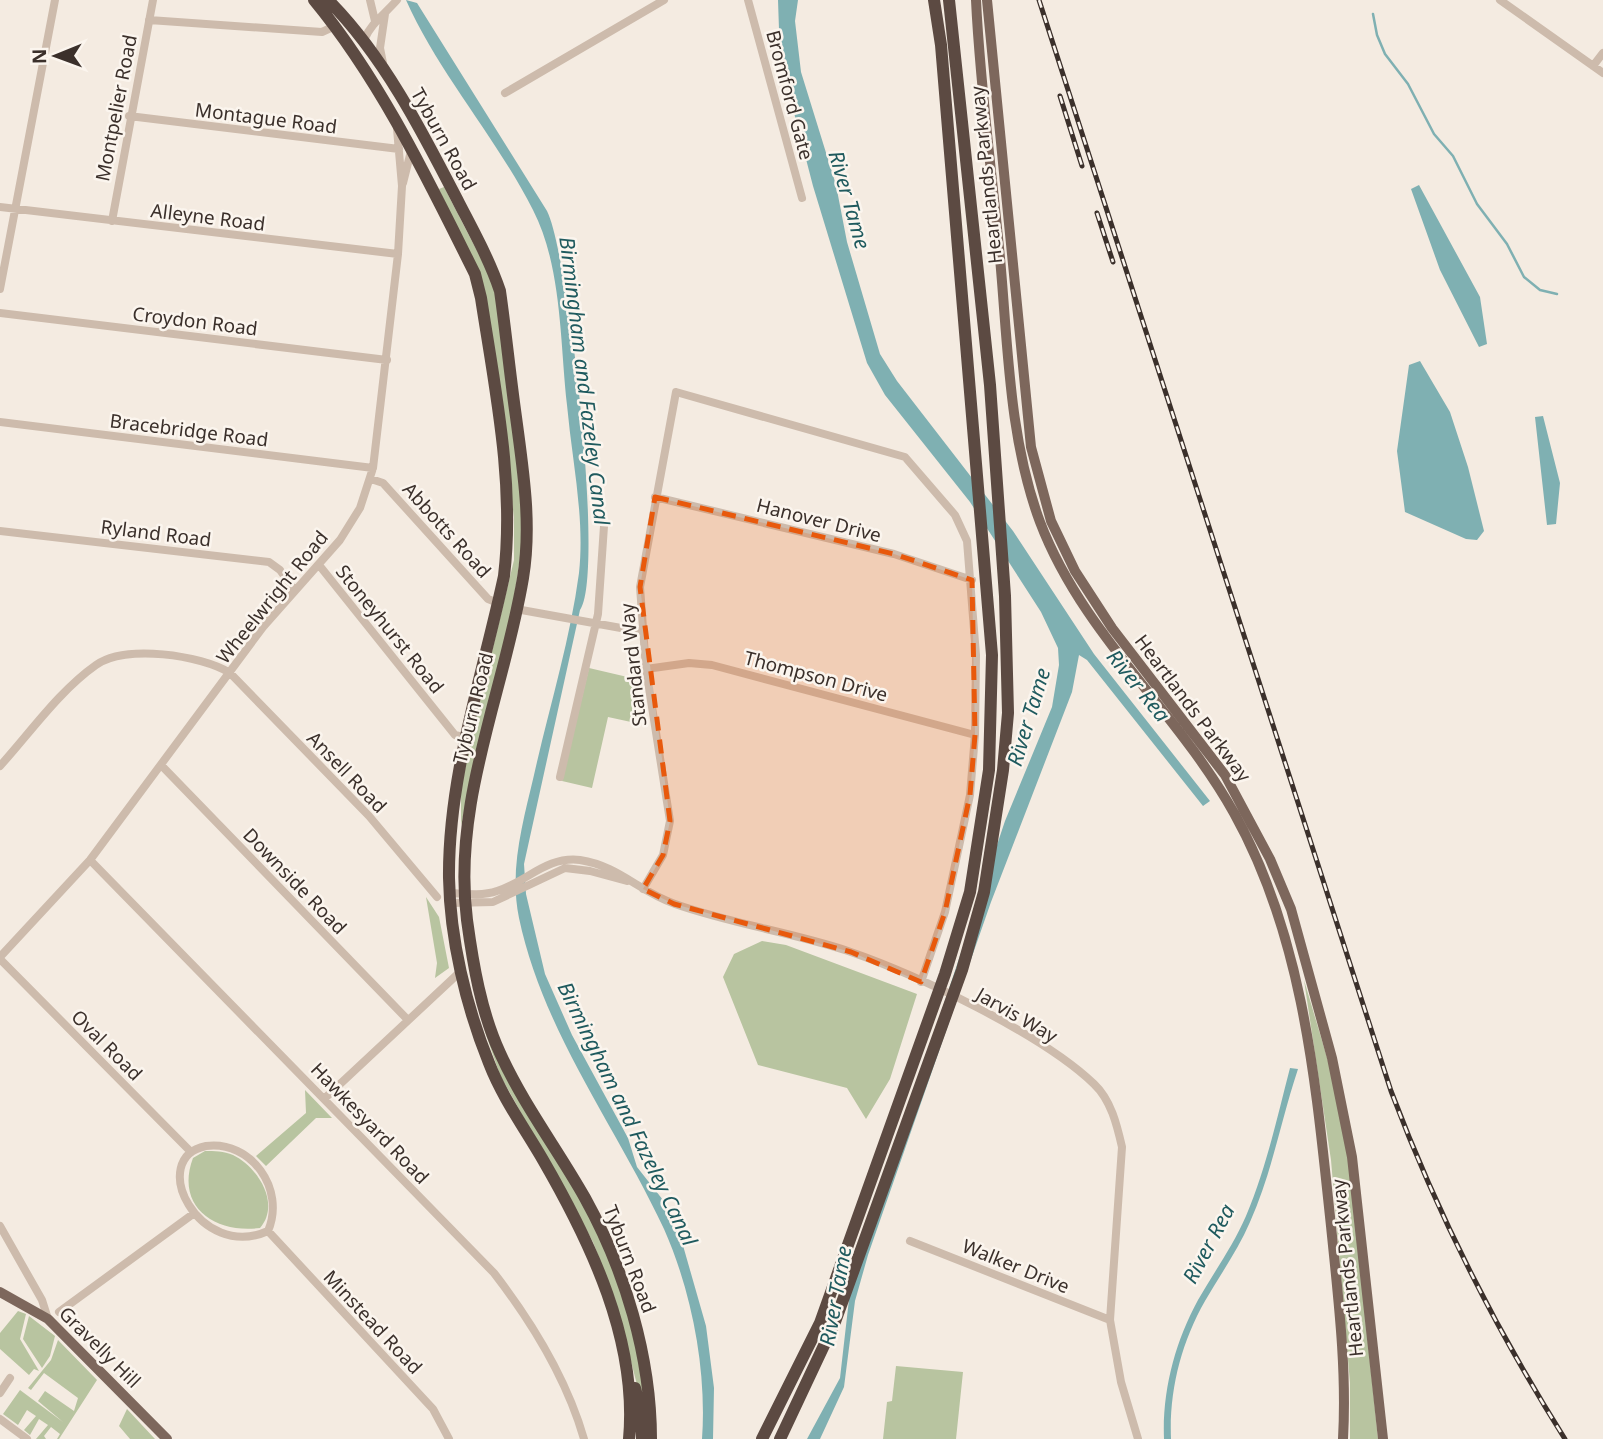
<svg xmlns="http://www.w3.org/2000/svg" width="1603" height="1439" viewBox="0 0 1603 1439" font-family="'Noto Sans',sans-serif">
<rect width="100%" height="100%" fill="#f4ebe1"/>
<!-- green -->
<path fill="#b8c4a0" d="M444,187L492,280L500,315L522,503L523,537L513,605L461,825V789L471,739L514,560V517L484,287L439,189Z
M589,668L636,679L631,722L608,717L592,788L562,781Z
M426,897L439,917L449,968L435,978L437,963Z
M762,941L786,945L917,994L890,1079L866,1119L847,1088L758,1065L723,977L734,954Z
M1304,980L1331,1071L1349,1160L1378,1439H1350V1383L1331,1160Z
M484,1029C552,1147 640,1272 644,1412L615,1299L593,1242L500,1075Z
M305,1090L332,1118H316L266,1166L256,1156L306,1113Z
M205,1151C214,1151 224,1151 233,1155C258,1167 281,1204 260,1228C214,1234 175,1206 193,1158Z
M18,1311L26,1314L20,1339L39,1371L34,1369L29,1375L0,1349V1333Z
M29,1316L55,1336L50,1356L42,1368L23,1339Z
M58,1340L97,1380L59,1439H57L60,1434L51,1427L44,1436L46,1439H36L48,1425L39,1419L30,1435L24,1430L36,1416L27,1410L18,1425L3,1414L20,1390L63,1422L38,1401L45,1391L74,1411L78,1398L44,1373L31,1390L28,1388L51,1360Z
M896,1366L963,1372L956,1439H883L887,1402L892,1401Z
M127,1409L155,1439H130L119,1426Z"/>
<!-- water -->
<path fill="#7fb0b2" d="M406,0L417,3L547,211C569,254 605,575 580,610L524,864L526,894L545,974L572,1035L628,1138L637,1167L674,1214L706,1326L714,1388L713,1439H702C707,1371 692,1292 664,1229C616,1126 543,1032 519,918C509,870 523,822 534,775C549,708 570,641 579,573C585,517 572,461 567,405C560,343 562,266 533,210C496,137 439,74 406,0Z
M778,0H798L795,21L801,72L836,185L847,242L880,354L897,381L1013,531L1094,654L1210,801L1203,806L1087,660L1079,655L1072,692L991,902L868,1255L855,1301L844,1387L820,1439H807L840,1378L851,1282L1005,821L1052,707L1059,665L1058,648L1041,612L970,502L885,395L867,363L813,186L780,59Z
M1419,185L1480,297L1487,344L1479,347L1440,270L1411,189Z
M1420,361L1450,412L1468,467L1484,531L1477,540L1466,539L1405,512L1397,451L1409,365Z
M1543,416L1560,483L1556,524L1547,525L1535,417Z
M1290,1068L1298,1069C1281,1120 1272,1173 1250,1222C1238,1250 1220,1275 1205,1301C1181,1343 1169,1391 1171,1439H1164C1162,1391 1175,1342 1198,1300C1214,1272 1233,1246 1246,1216C1266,1169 1277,1118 1290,1068Z"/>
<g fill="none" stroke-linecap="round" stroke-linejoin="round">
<!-- stream -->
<path stroke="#7fb0b2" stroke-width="2.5" d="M1373,14L1377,35L1385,54L1408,84L1434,134L1453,156L1477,204L1507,244L1524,277L1540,290L1557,294"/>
<!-- minor -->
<path stroke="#cdbbac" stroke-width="8" d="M370,0L375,21
M748,0L802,198
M1500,0L1603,73
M149,20L322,32L335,26
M364,40C371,23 385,14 397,0
M383,63L380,48L385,14
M1593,66L1603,53
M505,93L664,0
M129,116L399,149
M403,183L411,151
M0,207L398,254
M112,221L153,0
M0,289L55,0
M0,313L387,360
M0,422L373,468
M371,479L383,483L488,599L498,603
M655,497L894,554L972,580
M0,531L269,562L280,570L295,591
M319,565L455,735L467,738
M516,609L643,632
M646,669L689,663L712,665L975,735
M161,765L407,1019
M0,766C30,733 59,691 96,665C125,644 201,655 230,673L369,816L437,897
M560,777L598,614L604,526
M90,860L494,1273C531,1321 567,1380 584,1439
M643,889L663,855L670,821L646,669L640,587L676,392L905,457L955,515L967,541L976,655L975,735L970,795L945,912L921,982
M450,893C465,894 483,896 497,891C527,882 546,856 580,860C619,866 638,891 675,904C732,924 791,932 848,951C918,975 1042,1034 1094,1084C1111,1100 1117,1125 1122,1147L1110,1320L1121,1382L1138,1439
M451,903L493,902L565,868L590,871L627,881
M0,957L90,860L263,627L340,540L360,508L373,468L398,254L402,186L397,129
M0,959L191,1152
M324,1099L461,971
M206,1146C251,1140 286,1189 268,1231C199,1262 146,1158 206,1146Z
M0,1226L42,1300L48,1319
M268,1231L433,1409L449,1439
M910,1241L1110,1320
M59,1312L193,1214
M0,1393L10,1378
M0,1419L27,1439"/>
<!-- major -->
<path stroke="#7d675c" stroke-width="10" d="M976,0C980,86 992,173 1000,258C1008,346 1009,439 1040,522C1082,633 1177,711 1234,813C1304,938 1316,1086 1331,1226C1338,1296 1347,1368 1343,1439
M987,0L1031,447L1051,521L1075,571L1112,628L1225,775L1270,859L1291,909L1332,1058L1352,1157L1383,1439
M0,1292L48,1319L167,1439"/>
<!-- highway -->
<path stroke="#5c4a42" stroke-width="12" d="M314,0C381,81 428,180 475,274L481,298C495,389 515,484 504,576C483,674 448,776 449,878C450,939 466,1006 489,1063C502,1097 525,1129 543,1160C591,1243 638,1341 629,1439
M328,0C384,56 423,133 459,203C474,232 490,261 500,291C506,333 510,375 516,417C523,470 532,524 523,578C504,692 452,802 467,920C473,964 481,1012 500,1053C523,1104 558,1150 585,1198C625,1270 651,1357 651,1439
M635,1388L640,1407L642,1439"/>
<!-- rail casing -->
<g stroke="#3b302b" stroke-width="5">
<path id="rail" d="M1039,0L1391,1091C1437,1213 1495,1328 1565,1439
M1060,96L1082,166
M1097,213L1113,262"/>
</g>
<!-- rail -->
<use href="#rail" stroke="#fbf5ee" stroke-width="2.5" stroke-dasharray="8" stroke-linecap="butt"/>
<!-- highway-bridge -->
<path stroke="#5c4a42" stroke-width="12" d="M762,1439L820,1323L945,974L970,892L989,770L992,655L941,45L934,0
M780,1439L835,1322L962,970L984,892L1003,770L1008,713L1005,596L990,385L949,0"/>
</g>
<!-- marked area -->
<path fill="#e8590c" fill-opacity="0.2" stroke="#e8590c" stroke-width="5" stroke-dasharray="14 9" stroke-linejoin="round" d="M655,497L894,554L972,580L975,735L970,795L945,912L921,982L851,952L674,904L643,889L663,855L670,821L640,587Z"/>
<g text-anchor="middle" stroke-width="5" stroke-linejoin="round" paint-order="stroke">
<!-- street labels -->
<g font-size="19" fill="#3b302b" stroke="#fbf5ee">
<text transform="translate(790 95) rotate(75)" y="7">Bromford Gate</text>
<text transform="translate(116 108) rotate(-79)" y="7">Montpelier Road</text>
<text transform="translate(266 118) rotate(7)" y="7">Montague Road</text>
<text transform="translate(444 139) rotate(61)" y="7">Tyburn Road</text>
<text transform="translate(986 175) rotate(-96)" y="7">Heartlands Parkway</text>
<text transform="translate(208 217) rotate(7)" y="7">Alleyne Road</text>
<text transform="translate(195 321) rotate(7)" y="7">Croydon Road</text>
<text transform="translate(189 430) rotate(7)" y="7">Bracebridge Road</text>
<text transform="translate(819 520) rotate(14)" y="7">Hanover Drive</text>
<text transform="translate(447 530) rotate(48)" y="7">Abbotts Road</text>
<text transform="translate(156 533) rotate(7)" y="7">Ryland Road</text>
<text transform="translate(272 597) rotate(-51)" y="7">Wheelwright Road</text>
<text transform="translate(390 629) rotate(51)" y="7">Stoneyhurst Road</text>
<text transform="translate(633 665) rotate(-96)" y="7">Standard Way</text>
<text transform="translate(816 676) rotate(15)" y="7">Thompson Drive</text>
<text transform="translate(473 708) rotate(-76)" y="7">Tyburn Road</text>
<text transform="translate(1193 708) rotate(53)" y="7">Heartlands Parkway</text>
<text transform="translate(347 772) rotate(46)" y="7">Ansell Road</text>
<text transform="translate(295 881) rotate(46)" y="7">Downside Road</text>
<text transform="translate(1017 1015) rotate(30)" y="7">Jarvis Way</text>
<text transform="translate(107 1045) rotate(45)" y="7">Oval Road</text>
<text transform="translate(370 1123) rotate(46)" y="7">Hawkesyard Road</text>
<text transform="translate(630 1259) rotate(69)" y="7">Tyburn Road</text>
<text transform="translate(1016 1266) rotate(22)" y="7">Walker Drive</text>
<text transform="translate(1347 1268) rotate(-96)" y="7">Heartlands Parkway</text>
<text transform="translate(373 1322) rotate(47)" y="7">Minstead Road</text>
<text transform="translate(100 1347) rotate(45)" y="7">Gravelly Hill</text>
</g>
<!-- water labels -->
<g font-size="21" font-style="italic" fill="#1f5a5e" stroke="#fbf5ee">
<text transform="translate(849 200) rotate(74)" y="7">River Tame</text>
<text transform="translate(584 381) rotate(83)" y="7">Birmingham and Fazeley Canal</text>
<text transform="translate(1138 686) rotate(51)" y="7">River Rea</text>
<text transform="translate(1029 717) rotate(-73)" y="7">River Tame</text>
<text transform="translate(627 1114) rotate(64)" y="7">Birmingham and Fazeley Canal</text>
<text transform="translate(1209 1244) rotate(-62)" y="7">River Rea</text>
<text transform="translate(836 1296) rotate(-80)" y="7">River Tame</text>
</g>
</g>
<!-- north arrow -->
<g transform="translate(56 56) rotate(269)" stroke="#fbf5ee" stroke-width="5" paint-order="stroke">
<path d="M0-5L12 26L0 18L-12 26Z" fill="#3b302b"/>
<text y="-10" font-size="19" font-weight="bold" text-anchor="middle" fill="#3b302b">N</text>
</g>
</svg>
